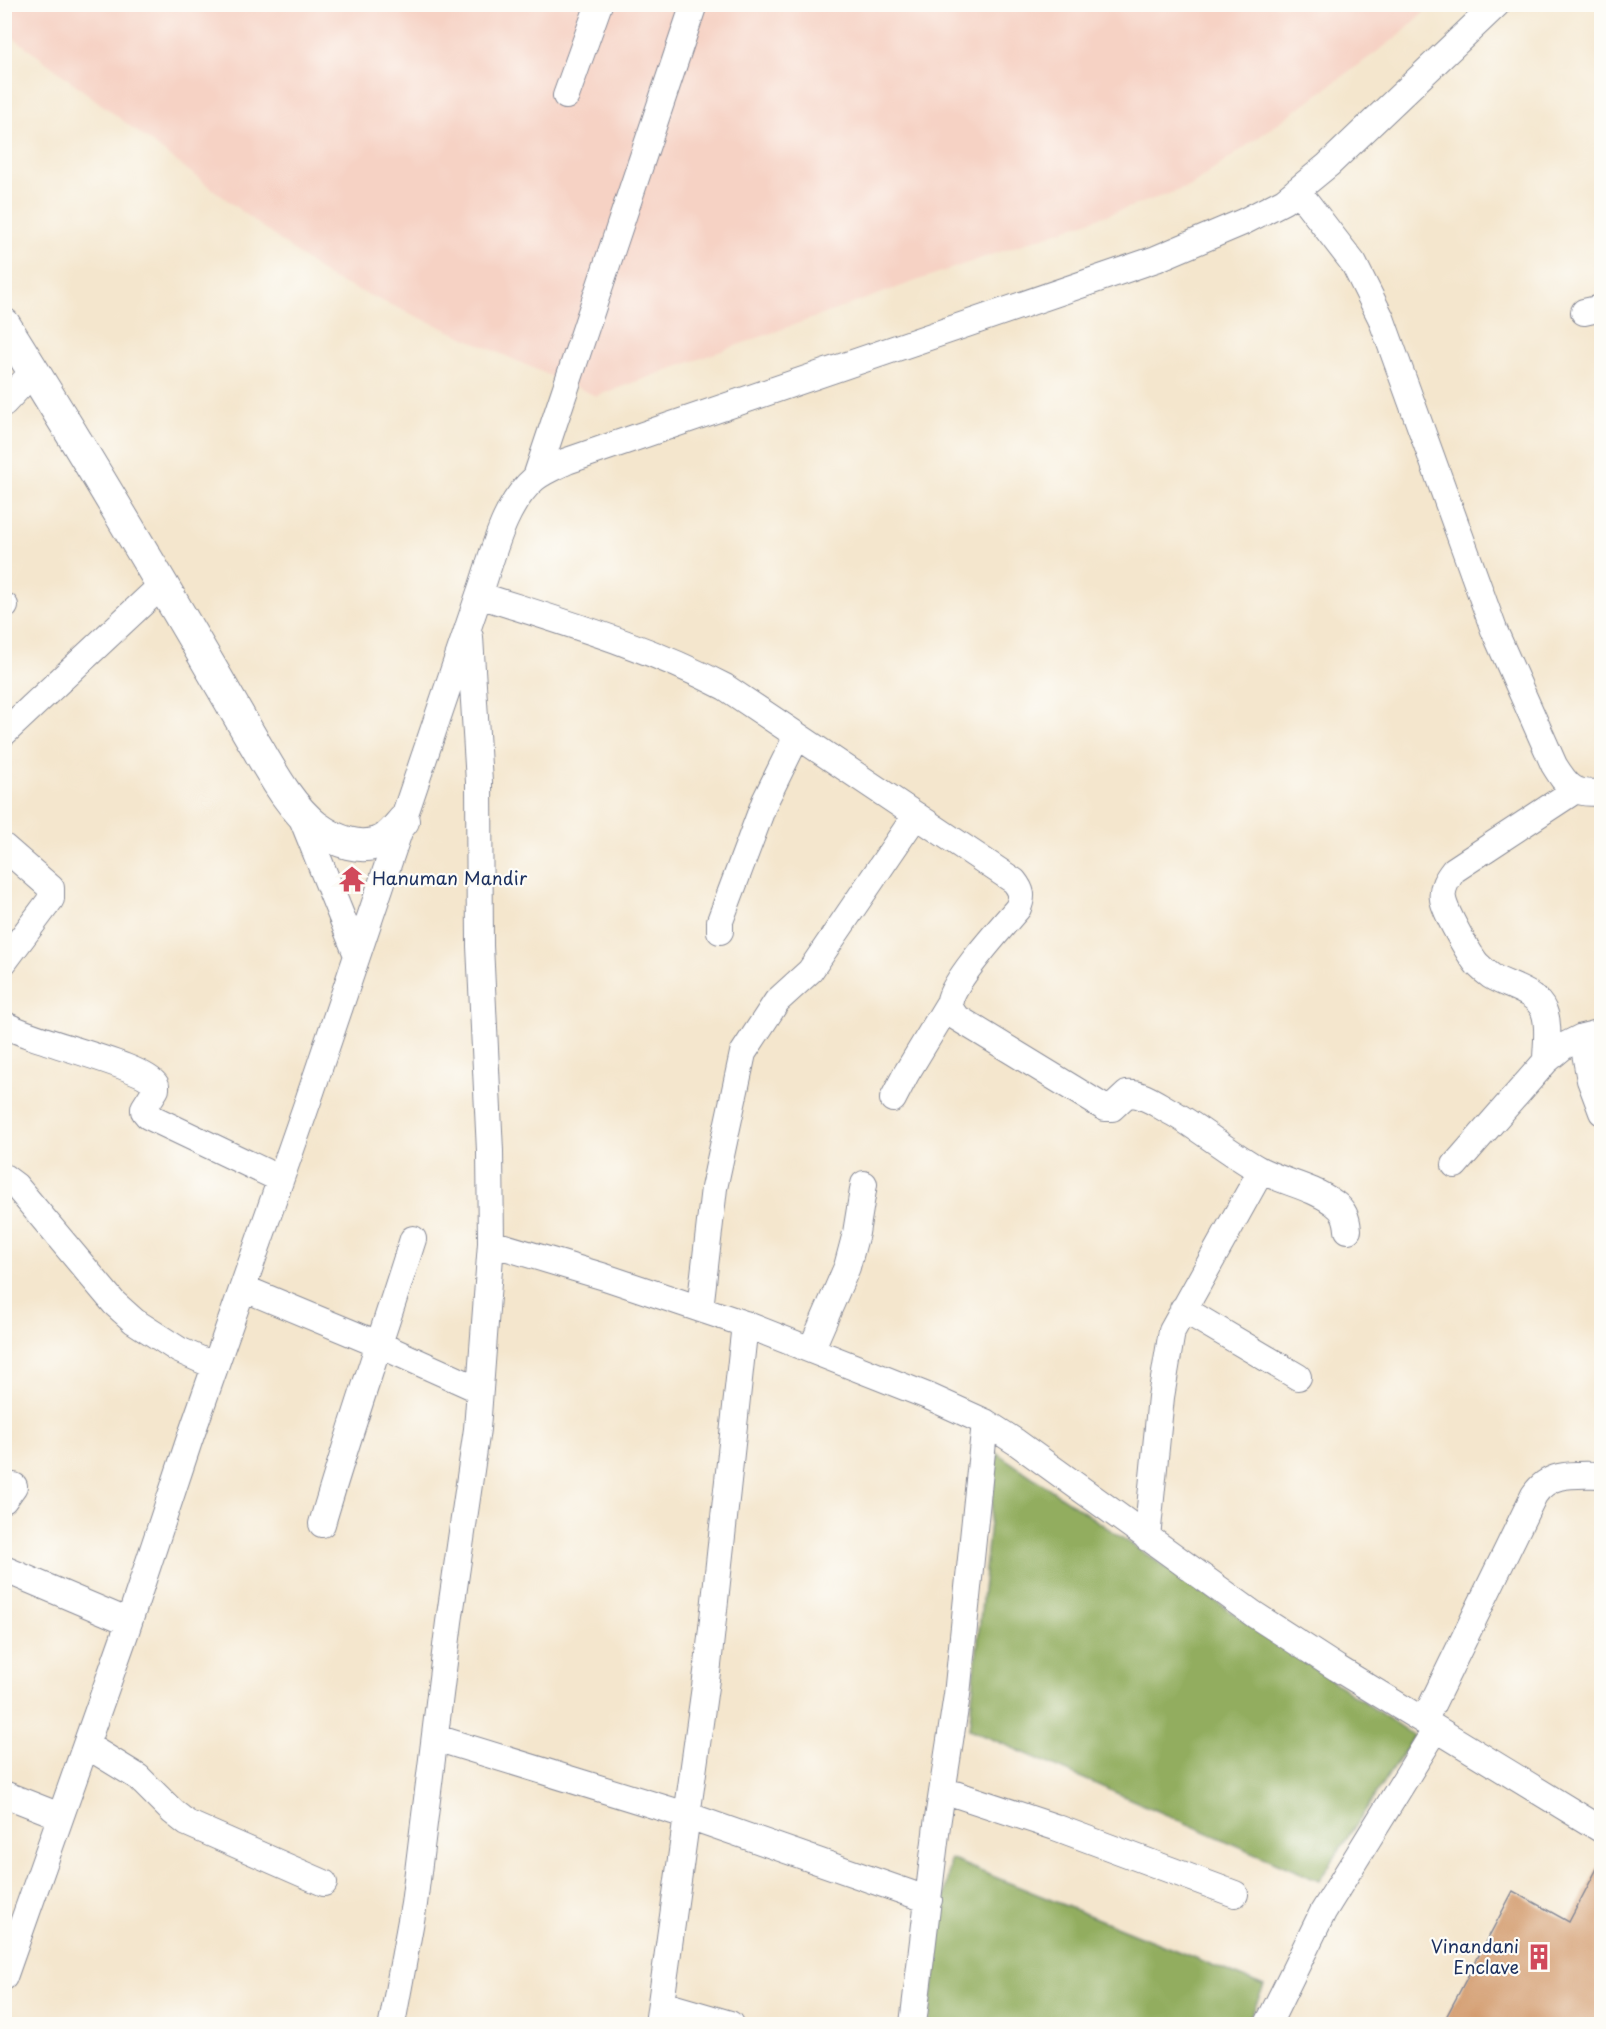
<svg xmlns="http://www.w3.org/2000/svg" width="1606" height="2029" viewBox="0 0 1606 2029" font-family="'Playpen Sans',sans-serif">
<rect width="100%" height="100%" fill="#fdfcf7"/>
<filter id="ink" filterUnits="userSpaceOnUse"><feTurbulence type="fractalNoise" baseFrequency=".0167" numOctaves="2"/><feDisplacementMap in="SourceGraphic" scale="12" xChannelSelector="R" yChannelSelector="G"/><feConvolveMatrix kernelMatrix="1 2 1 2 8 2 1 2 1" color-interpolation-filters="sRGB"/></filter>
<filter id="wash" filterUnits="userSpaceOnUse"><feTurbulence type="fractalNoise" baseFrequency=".008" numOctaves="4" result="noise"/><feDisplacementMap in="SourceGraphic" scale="24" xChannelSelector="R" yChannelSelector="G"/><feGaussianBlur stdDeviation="1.35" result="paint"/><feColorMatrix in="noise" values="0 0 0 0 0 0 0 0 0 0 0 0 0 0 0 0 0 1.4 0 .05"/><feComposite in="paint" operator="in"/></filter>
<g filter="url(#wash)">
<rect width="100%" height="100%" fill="#f4e6cd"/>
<!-- built -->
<path fill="#f6d2c4" d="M4,5H1432L1400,35L1191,186L927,277L596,396L328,277L5,31Z"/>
<!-- forest -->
<path fill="#92ad5f" stroke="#566e5e" stroke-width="1.5" d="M997,1453L1414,1736L1319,1881L969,1729Z
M950,1859L1264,1986L1247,2024H928Z"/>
<g id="blocks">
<!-- building -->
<path fill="#d2996b" d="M1602,1859V2025H1442L1513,1891L1569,1922Z"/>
</g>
</g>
<g filter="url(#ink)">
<use href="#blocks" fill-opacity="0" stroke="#888a96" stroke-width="1.5"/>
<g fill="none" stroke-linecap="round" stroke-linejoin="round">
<!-- minor casing -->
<g stroke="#888a96" stroke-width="28">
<path id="minor" d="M566,96L599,4
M1297,190L1354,264L1381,318L1494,630L1554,765C1567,786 1574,796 1602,792
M1584,312L1602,308
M4,403L34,371
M536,477L694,4
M479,595C562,622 647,646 725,687L1014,881C1022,891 1023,896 1018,908C1002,927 955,978 950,1000C948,1006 952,1012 956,1017L1105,1108H1112L1127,1094C1142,1092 1159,1106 1173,1113C1202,1130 1228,1152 1258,1169C1282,1182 1311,1186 1334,1203C1344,1210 1347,1218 1348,1230
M4,606H5
M4,733L162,585
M299,811L357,955
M4,847L51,888V899L4,962
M720,931V921L765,801L797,736
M4,1024C35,1043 143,1064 156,1085V1089L144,1108V1111L148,1116L280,1179
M1582,1037L1590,1080L1602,1112
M1546,1061C1546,1045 1550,1026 1544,1011C1535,990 1508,987 1491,976C1487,973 1481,968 1477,964C1469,954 1445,912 1443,899C1441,888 1447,879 1454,870L1574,791
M893,1099L906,1074L949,1003
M1455,1165L1546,1061L1564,1046L1582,1037L1602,1032
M4,1177L16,1186L114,1303L134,1321L179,1350L215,1366
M491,1243L605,1277L745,1324L930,1397L985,1422L1016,1442L1255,1615L1337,1668L1602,1830
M243,1288L380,1345L480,1390
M700,1309L714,1188L743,1053L777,1001L810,971L916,815
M1183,1309L1298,1377
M811,1350L847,1267L856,1233L864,1184
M4,1500L14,1486
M322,1524C350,1428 383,1334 413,1239
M1147,1538L1161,1397L1172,1331L1261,1171
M4,1569L129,1622
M1424,1721L1534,1495C1550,1471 1575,1475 1602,1475
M436,1738L686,1815L929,1900
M86,1745L138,1777L173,1812L187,1823L324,1883
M943,1790L1055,1827L1235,1894
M4,1794L60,1816
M4,1977L126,1631L189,1441L308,1101L479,595C493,556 502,507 534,479C543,471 557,466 567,461L1156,259L1243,222L1284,201L1328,165L1497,4
M661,2004L730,2024
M392,2024L414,1904L449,1622L477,1429L491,1243L490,1151L480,946L479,782L470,637
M658,2024L708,1665L745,1324
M913,2024L937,1825L957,1695L985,1422
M1268,2024L1323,1912L1436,1729"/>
</g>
<!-- major casing -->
<g stroke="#888a96" stroke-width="34">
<path id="major" d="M4,324C73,434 139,545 204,656C220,684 236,711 252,739C270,769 288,805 316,827C335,841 362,852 384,840C392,835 397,828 403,821"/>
</g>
<!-- minor -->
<use href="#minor" stroke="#fff" stroke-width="26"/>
<!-- major -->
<use href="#major" stroke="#fff" stroke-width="32"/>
</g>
</g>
<!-- icons -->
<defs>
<g id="temple-bare" transform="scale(2.07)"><path d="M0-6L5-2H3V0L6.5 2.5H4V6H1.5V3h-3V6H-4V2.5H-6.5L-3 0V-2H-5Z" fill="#d1495b" stroke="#fdfcf7" stroke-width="2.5" paint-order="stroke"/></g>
<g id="building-bare" transform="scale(2.07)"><path d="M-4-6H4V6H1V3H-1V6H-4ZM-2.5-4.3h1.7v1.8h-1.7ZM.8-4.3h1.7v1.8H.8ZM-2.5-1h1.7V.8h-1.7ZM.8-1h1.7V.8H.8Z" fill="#d1495b" stroke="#fdfcf7" stroke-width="2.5" paint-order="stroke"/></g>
</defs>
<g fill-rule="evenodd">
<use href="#temple-bare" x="352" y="879"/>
<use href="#building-bare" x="1539" y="1957"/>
</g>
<g text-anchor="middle" stroke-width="4.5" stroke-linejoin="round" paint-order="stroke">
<!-- poi labels -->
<g font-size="18" fill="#1b2f5e" stroke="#fdfcf7" text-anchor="start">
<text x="372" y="885">Hanuman Mandir</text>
<text x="1519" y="1953" text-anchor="end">Vinandani<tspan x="1519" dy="21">Enclave</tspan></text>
</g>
</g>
<!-- margin -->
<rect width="1606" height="2029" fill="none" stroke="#fdfcf7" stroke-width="24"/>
</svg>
